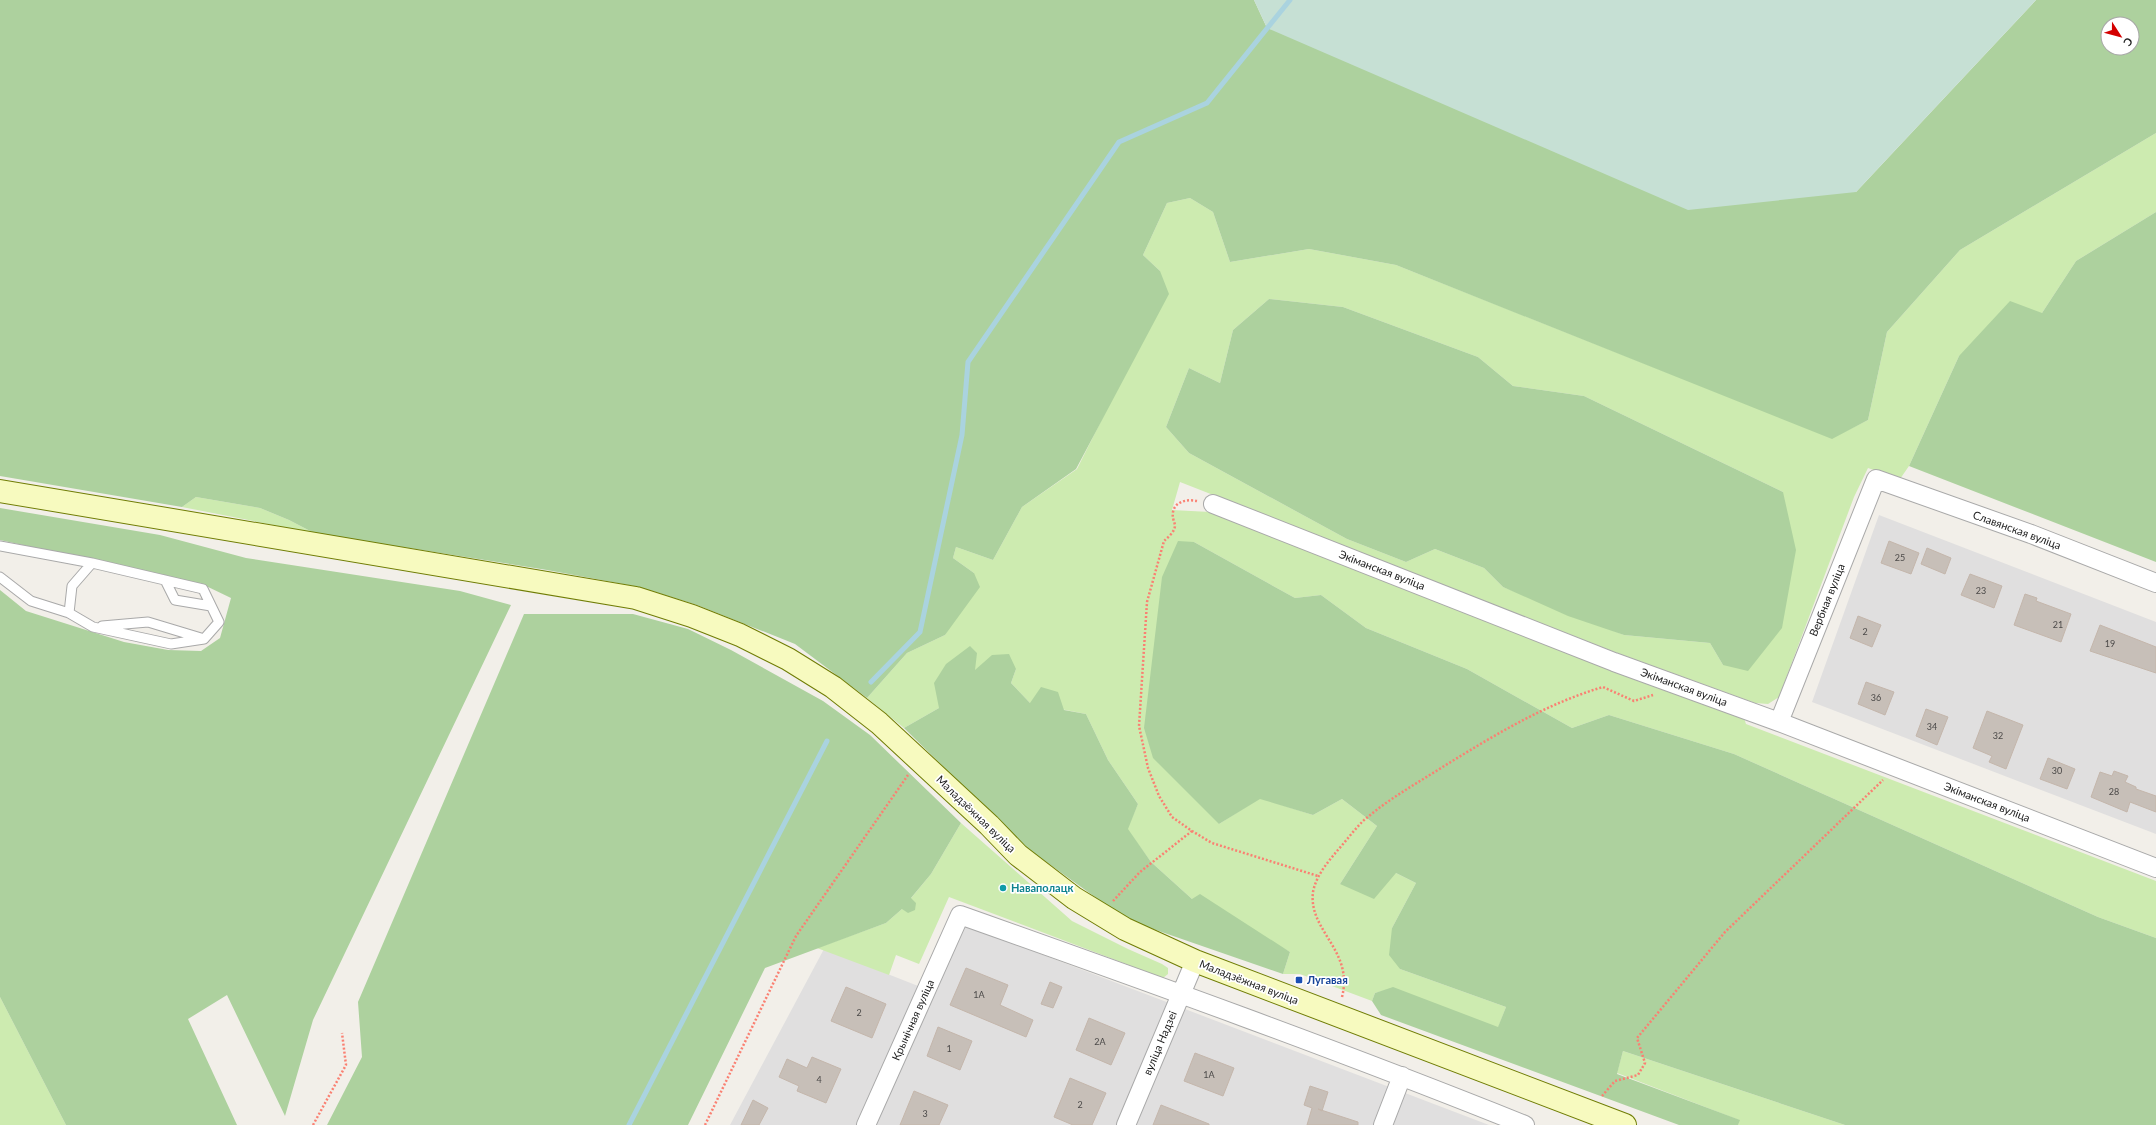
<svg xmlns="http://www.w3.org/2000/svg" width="2156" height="1125" viewBox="0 0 2156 1125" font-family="Lato,sans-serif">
<rect width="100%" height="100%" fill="#f2efe9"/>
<!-- residential -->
<path fill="#e0dfdf" d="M1879,515L2156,622V834L1812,702Z
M962,924L1489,1125H730L824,949L936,993Z"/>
<!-- grass -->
<path fill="#cdebb0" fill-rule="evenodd" d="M2156,133V212L2076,261L2042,313L1959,356L1909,466L1900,479L1868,468L1854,497L1779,697L1768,704L1755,703L1617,653L1180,482L1172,510L1210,512L1744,718L1746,724L2156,881V938L2098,917L1734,754L1609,715L1572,728L1467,669L1366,628L1321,595L1295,598L1194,542L1219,824L1260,798L1313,815L1342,799L1377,826L1340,884L1396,873L1416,883L1392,928L1400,969L1506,1007L1498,1028L1393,988L1375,993L1372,1001L1300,974H1283L1290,952L1192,899L1151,862L1127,829L1138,804L1108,760L1086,714L1030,703L1011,683L1016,669L939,708L904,728L867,698L907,653L945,635L974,573L953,558L956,547L993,560L1022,507L1077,469L1113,397L1160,271L1143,255L1167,203L1190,198L1213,212L1230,262L1309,249L1396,265L1832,438L1868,420L1887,332L1960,250ZM1269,299L1343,307L1478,357L1513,386L1584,396L1783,492L1723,665L1710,643L1624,635L1503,587L1484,568L1435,549L1406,562L1347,539L1189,453L1166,427L1189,368L1220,383L1233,330Z
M196,497L260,508L289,520L314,533L182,507Z
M961,823L1072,921L1128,949L1162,964L1168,968V974L1163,978L949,897L919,964L896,955L889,975L817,948L886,923L902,909L931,874Z
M0,997L66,1125H0Z
M1623,1051L1845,1125H1738L1739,1120L1617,1073Z"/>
<!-- forest -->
<path fill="#add19e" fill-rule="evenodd" d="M0,0H1254L1267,28L1856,192L2036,0H2156V133L1960,250L1887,332L1868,420L1832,439L1396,265L1309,249L1230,262L1213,212L1190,198L1167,203L1143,255L1160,271L1169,294L1076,469L1022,507L993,560L956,547L953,558L974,573L980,587L945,635L907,653L867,698L795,644L697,605L639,587L547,570L314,533L289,520L260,508L196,497L182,507L0,476ZM2108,24H2132V48H2108Z
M2156,212V562L1909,466L1959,356L2010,301L2042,313L2076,261Z
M1269,299L1343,307L1478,357L1513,386L1584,396L1783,492L1796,550L1782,628L1748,671L1723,665L1710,643L1624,635L1568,616L1503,587L1484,568L1435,549L1406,562L1347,539L1189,453L1166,427L1189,368L1220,383L1233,330Z
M0,508L160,535L246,558L460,591L511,605L313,1020L285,1116L227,995L188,1019L237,1125H66L0,997V590L26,611L124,642L168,650L201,651L220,638L231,598L204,585L0,540Z
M1178,541L1194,542L1295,598L1321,595L1366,628L1467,669L1572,728L1609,715L1734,754L2098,917L2156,938V1125H1845L1623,1051L1617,1074L1740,1120L1738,1125H1679L1381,1015L1372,1001L1375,993L1393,987L1498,1027L1506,1007L1400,969L1389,955L1392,928L1416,883L1396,873L1374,899L1340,884L1377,826L1342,799L1313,815L1260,799L1219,824L1153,758L1144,728L1162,577Z
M524,614H633L688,629L731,650L823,701L870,735L961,823L931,874L911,898L916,903L915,910L908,913L902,909L886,923L765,968L688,1125H327L362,1057L358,1002Z
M970,646L977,653L975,670L992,655L1009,654L1016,669L1011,683L1030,703L1041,687L1058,692L1064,710L1086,714L1108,760L1138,804L1128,829L1151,862L1192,899L1200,894L1290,952L1283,974L1127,920L1024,846L904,728L939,708L934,683L946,664Z"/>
<!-- wetland -->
<path fill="#c6e0d4" d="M1254,0H2036L1856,192L1688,210L1267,28Z"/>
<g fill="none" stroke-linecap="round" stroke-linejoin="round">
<!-- stream -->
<path stroke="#aad3df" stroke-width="5" d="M871,682L920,632L962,435L968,362L1119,142L1207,103L1290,0
M629,1125L827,741"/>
</g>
<!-- building -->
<path fill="#c7bfb8" stroke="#c4b6ab" d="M1889,541L1919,553L1911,574L1881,563Z
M1927,548L1951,558L1945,574L1921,564Z
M1970,574L2002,586L1994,608L1961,595Z
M2025,594L2037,598L2036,601L2071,614L2061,642L2014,625Z
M1858,616L1881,625L1872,647L1850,638Z
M2100,625L2156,647V673L2090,651Z
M1866,682L1894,692L1885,715L1858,704Z
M1926,709L1948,717L1937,745L1916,736Z
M1987,711L2023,725L2006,769L1989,762L1992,756L1973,748Z
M2048,758L2075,769L2067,789L2040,779Z
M2114,771L2128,776L2125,782L2136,787V789L2156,796V812L2130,802L2127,812L2091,797L2100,772L2112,776Z
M966,968L1008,985L1000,1005L1033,1020L1026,1037L950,1005Z
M1050,982L1062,987L1053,1008L1041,1004Z
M846,987L886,1004L872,1038L831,1021Z
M1089,1018L1125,1033L1111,1065L1076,1050Z
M938,1027L972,1041L960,1070L927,1056Z
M1195,1053L1234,1068L1223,1096L1184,1081Z
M812,1057L841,1069L826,1103L797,1091L799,1086L779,1077L787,1059L807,1068Z
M1070,1078L1106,1093L1092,1125H1073L1054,1117Z
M1310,1086L1328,1092L1322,1111L1318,1109L1358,1122V1125H1307L1312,1108L1304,1105Z
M914,1091L948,1105L939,1125H900Z
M753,1100L768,1108L759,1125H741Z
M1161,1105L1209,1124V1125H1153Z"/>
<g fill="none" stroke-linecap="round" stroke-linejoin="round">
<!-- lane casing -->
<g stroke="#a9a9a9" stroke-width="11">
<path id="lane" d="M0,546L92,563L203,589L219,622L204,639L171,644L93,627L69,613L31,601L0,577
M165,580L175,600L211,606
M69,613L72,586L92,563
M102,626L148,622L201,638"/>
</g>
<!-- street casing -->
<g stroke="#a9a9a9" stroke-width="20">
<path id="street" d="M1213,504L1614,662L1779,722L2156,868
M1779,722L1876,479L2031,534L2156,583
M866,1125L960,915C1149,982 1338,1050 1525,1125
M1126,1125L1195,961
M1383,1125L1402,1076"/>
</g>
<!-- secondary casing -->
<g stroke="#707d05" stroke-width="24">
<path id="secondary" d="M0,491L636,598L692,616L740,635L788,659L833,687L879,723L989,825L1018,855L1074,898L1125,929L1195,961L1625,1125"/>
</g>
<!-- path -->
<path stroke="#fa8072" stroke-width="2.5" stroke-dasharray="2 2" stroke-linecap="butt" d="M1197,501C1188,499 1175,501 1173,512C1172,517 1174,521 1175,525C1175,532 1168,537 1164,541L1147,602L1139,726L1148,768L1159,796L1172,817L1192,831L1212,843L1318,876
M1113,901L1140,872L1192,831
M1342,997C1354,950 1308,931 1313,892C1316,876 1327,863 1337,851C1346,841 1354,830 1363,821C1387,800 1414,785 1441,768C1493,736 1545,704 1603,687L1634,701L1653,695
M1602,1096L1615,1081L1638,1075L1645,1063L1637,1038L1725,932L1883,780
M313,1125L346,1065L342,1033
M705,1125L796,936L908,775"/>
<!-- lane -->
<use href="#lane" stroke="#fff" stroke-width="9"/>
<!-- street -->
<use href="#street" stroke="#fff" stroke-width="18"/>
<!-- secondary -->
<use href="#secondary" stroke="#f7fabf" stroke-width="22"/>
</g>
<!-- markers -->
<circle fill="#0f9aa8" stroke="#fff" stroke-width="1.5" cx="1003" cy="888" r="4"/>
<rect fill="#1a4fb4" stroke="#fff" stroke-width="1.5" x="1295" y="976" width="8" height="8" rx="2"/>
<g text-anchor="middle" stroke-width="3.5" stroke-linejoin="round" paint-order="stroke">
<!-- number labels -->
<g font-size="9" fill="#4b4948">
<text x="1900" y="561">25</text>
<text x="1981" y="594">23</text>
<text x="2058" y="628">21</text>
<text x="1865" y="635">2</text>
<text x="2110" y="647">19</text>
<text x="1876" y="701">36</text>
<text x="1932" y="730">34</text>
<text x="1998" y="739">32</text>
<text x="2057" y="774">30</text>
<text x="2114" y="795">28</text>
<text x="979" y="998">1А</text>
<text x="859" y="1016">2</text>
<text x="1100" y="1045">2А</text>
<text x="949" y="1052">1</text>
<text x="1209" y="1078">1А</text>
<text x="819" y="1083">4</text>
<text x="1080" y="1108">2</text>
<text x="925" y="1117">3</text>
</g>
<!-- street labels -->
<g font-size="11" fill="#222" stroke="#fff">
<text transform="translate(2017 530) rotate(20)" y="4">Славянская вуліца</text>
<text transform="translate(1382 570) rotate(21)" y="4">Экіманская вуліца</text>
<text transform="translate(1827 600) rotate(-68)" y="4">Вербная вуліца</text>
<text transform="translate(1684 687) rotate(20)" y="4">Экіманская вуліца</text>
<text transform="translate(1987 802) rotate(21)" y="4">Экіманская вуліца</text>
<text transform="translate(976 814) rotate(44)" y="4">Маладзёжная вуліца</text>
<text transform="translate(1249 982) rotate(21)" y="4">Маладзёжная вуліца</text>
<text transform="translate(913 1020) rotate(-66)" y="4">Крынічная вуліца</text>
<text transform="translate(1160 1043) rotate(-67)" y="4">вуліца Надзеі</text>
</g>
<!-- culture labels -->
<g font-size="11" font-weight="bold" fill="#0d838f" stroke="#fff" text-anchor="start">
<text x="1011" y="892">Наваполацк</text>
</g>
<!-- transit labels -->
<g font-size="11" font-weight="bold" fill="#164399" stroke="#fff" text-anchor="start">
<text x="1307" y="984">Лугавая</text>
</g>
</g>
<!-- north arrow -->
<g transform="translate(2120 36) rotate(126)"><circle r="19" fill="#ffffff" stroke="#a7a7a7"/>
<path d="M0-3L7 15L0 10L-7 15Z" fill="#d40000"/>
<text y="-6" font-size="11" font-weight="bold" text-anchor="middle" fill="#222222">С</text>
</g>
</svg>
